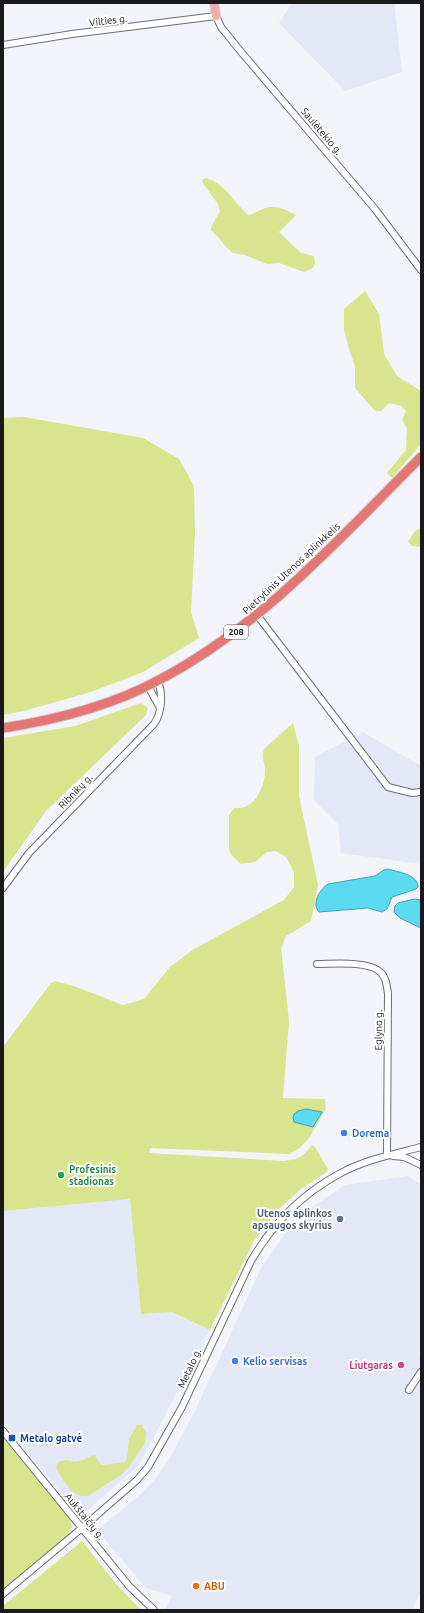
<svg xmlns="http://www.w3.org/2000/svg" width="424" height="1613" viewBox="0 0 424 1613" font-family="Ubuntu,sans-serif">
<rect width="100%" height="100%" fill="#f2f4fa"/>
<!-- built -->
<path fill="#e4e8f6" d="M292,3H394L402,72L345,91L279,23Z
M363,732L421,766V864L341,853L338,824L314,800L315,757Z
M408,1176L421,1185V1347L419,1355L421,1357V1591L412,1610H165L172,1596L146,1588L97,1530L141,1494L156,1478L171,1456L194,1413L262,1266L285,1234L314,1206L345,1185Z
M130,1199L141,1314L171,1312L210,1330L139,1465L81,1516L3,1423V1211Z"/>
<!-- green -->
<path fill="#d8e48e" d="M207,178C226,185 234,202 248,215C255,214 257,211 263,209C275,204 285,209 296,215L279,232L301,253L314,256L315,263L313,268L304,272L279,263L267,264L245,255L233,253L225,246L219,238L211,230L212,225L220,211L218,204L202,182L203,179Z
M365,291L379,314L384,354L397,376L421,391V444L392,478L387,473L406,450L407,428L402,420L406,411L401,406L389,403L381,411H375L355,388V366L350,352L344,330V309Z
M24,417L143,438L179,459L194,486L195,532L191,612L199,638L143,672L91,692L24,711L3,715V418Z
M421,528V547L412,546L408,541L415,531Z
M141,703L148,708L146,715L46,811L3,872V738L75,726Z
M293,723L299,746V796L318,885L311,921L286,936L281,948L289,1021L283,1098L325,1099L326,1109L309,1138L300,1148L289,1154L150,1148L149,1153L284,1161C299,1159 303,1157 312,1145L315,1147L328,1169L327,1172L301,1189L279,1209L254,1241L210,1330L172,1312L141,1314L130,1199L3,1211V1047L51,983L55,981L74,986L123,1005L144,999L170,967L194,949L284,900L294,887V872L286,857L275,851L267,852L255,862L241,864L232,856L229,850V815L234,808C238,808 243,808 247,806C259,800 266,781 265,768C264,761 261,756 264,749Z
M137,1425H142L146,1433L145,1443L129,1467L121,1475L88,1496C71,1498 65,1481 56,1469L57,1463C70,1456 70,1464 79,1461C85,1460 89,1456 95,1455L100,1464L103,1465L125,1462L127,1459L129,1439Z
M3,1438L70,1519L72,1527L68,1535L3,1590Z
M82,1541L118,1586L141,1610H3V1606Z"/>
<!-- water -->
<path fill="#5adbf0" stroke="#47a1b0" d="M388,869C397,872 418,874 418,887L416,889L392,897L387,909L382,912L368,908L319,912C311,904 320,889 328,884L375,876L384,870Z
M414,899L421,900V928L400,918L394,912L395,906L398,903Z
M306,1109L322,1112L313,1127L294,1122L293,1118L294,1114L298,1111Z"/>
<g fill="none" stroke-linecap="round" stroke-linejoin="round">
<!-- minor casing -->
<g stroke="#6c6e73" stroke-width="8">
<path id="minor" d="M3,45L72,34L216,16L221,27L242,53L375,209L421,270
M257,615L388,787L412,793L421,792
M148,686L160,708
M3,888L29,853L154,724C162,713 163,694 158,681
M317,964C333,964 367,961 379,971C386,976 387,986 388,994L387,1155
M393,1156L404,1157L421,1165
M409,1390L421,1372
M3,1431L129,1586L154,1610
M3,1594L82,1528L137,1480L148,1467L182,1407L251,1261C272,1225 302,1194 339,1174C364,1160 394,1154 421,1147"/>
</g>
<!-- major casing -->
<g stroke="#d1d1d2" stroke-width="10">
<path id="major" d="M214,3L216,16"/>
</g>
<!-- highway casing -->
<g stroke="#d1d1d2" stroke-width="11">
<path id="highway" d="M3,728C55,720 113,705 159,680C262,626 340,538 421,457"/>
</g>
<!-- minor -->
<use href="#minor" stroke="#fff" stroke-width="6"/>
<!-- major -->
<use href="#major" stroke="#efadac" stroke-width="8"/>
<!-- highway -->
<use href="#highway" stroke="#e47674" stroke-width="9"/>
</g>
<!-- markers -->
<g fill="#3f7fe0" stroke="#fff" stroke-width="1.5">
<circle cx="344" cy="1133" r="4"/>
<circle cx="235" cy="1361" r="4"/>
</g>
<circle fill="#2e9e5b" stroke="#fff" stroke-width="1.5" cx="61" cy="1175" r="4"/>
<circle fill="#5c6f8a" stroke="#fff" stroke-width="1.5" cx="340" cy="1219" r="4"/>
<circle fill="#d1479c" stroke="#fff" stroke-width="1.5" cx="401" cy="1365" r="4"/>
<rect fill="#1a4fb4" stroke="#fff" stroke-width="1.5" x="8" y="1434" width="8" height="8" rx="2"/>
<circle fill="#e8710a" stroke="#fff" stroke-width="1.5" cx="196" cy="1586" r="4"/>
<g text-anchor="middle" stroke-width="4" stroke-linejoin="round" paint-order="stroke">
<!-- shield labels -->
<rect fill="#fff" stroke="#5f5f60" stroke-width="1" x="224" y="625" width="24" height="14" rx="3"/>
<g font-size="9" font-weight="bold" fill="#1a1a1c">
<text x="236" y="635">208</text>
</g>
<!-- street labels -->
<g font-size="10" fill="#1a1a1c" stroke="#fff">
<text transform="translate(108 20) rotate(-7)" y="4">Vilties g.</text>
<text transform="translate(322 131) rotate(50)" y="4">Saulėtekio g.</text>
<text transform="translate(291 568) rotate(-43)" y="4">Pietrytinis Utenos aplinkkelis</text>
<text transform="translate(75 791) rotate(-46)" y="4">Ribnikų g.</text>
<text transform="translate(378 1030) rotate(-89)" y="4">Eglyno g.</text>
<text transform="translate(189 1368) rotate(-65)" y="4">Metalo g.</text>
<text transform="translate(85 1516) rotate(51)" y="4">Aukštaičių g.</text>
</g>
<!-- shop labels -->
<g font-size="10" font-weight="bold" fill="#366cbe" stroke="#fff" text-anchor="start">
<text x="352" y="1137">Dorema</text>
<text x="243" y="1365">Kelio servisas</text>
</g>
<!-- leisure labels -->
<g font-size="10" font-weight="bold" fill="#27864d" stroke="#fff" text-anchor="start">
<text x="69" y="1173">Profesinis<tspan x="69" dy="12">stadionas</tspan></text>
</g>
<!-- service labels -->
<g font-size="10" font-weight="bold" fill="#4e5e75" stroke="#fff" text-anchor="end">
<text x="332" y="1217">Utenos aplinkos<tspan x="332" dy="12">apsaugos skyrius</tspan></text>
</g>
<!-- hotel labels -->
<g font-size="10" font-weight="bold" fill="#b23c85" stroke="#fff" text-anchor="end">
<text x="393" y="1369">Liutgaras</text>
</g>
<!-- transit labels -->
<g font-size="10" font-weight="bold" fill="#164399" stroke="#fff" text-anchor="start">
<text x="20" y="1442">Metalo gatvė</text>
</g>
<!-- food labels -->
<g font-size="10" font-weight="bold" fill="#c56008" stroke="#fff" text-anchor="start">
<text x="204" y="1590">ABU</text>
</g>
</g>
<!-- border -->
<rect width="424" height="1613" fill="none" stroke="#1a1a1c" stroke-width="8"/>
</svg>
